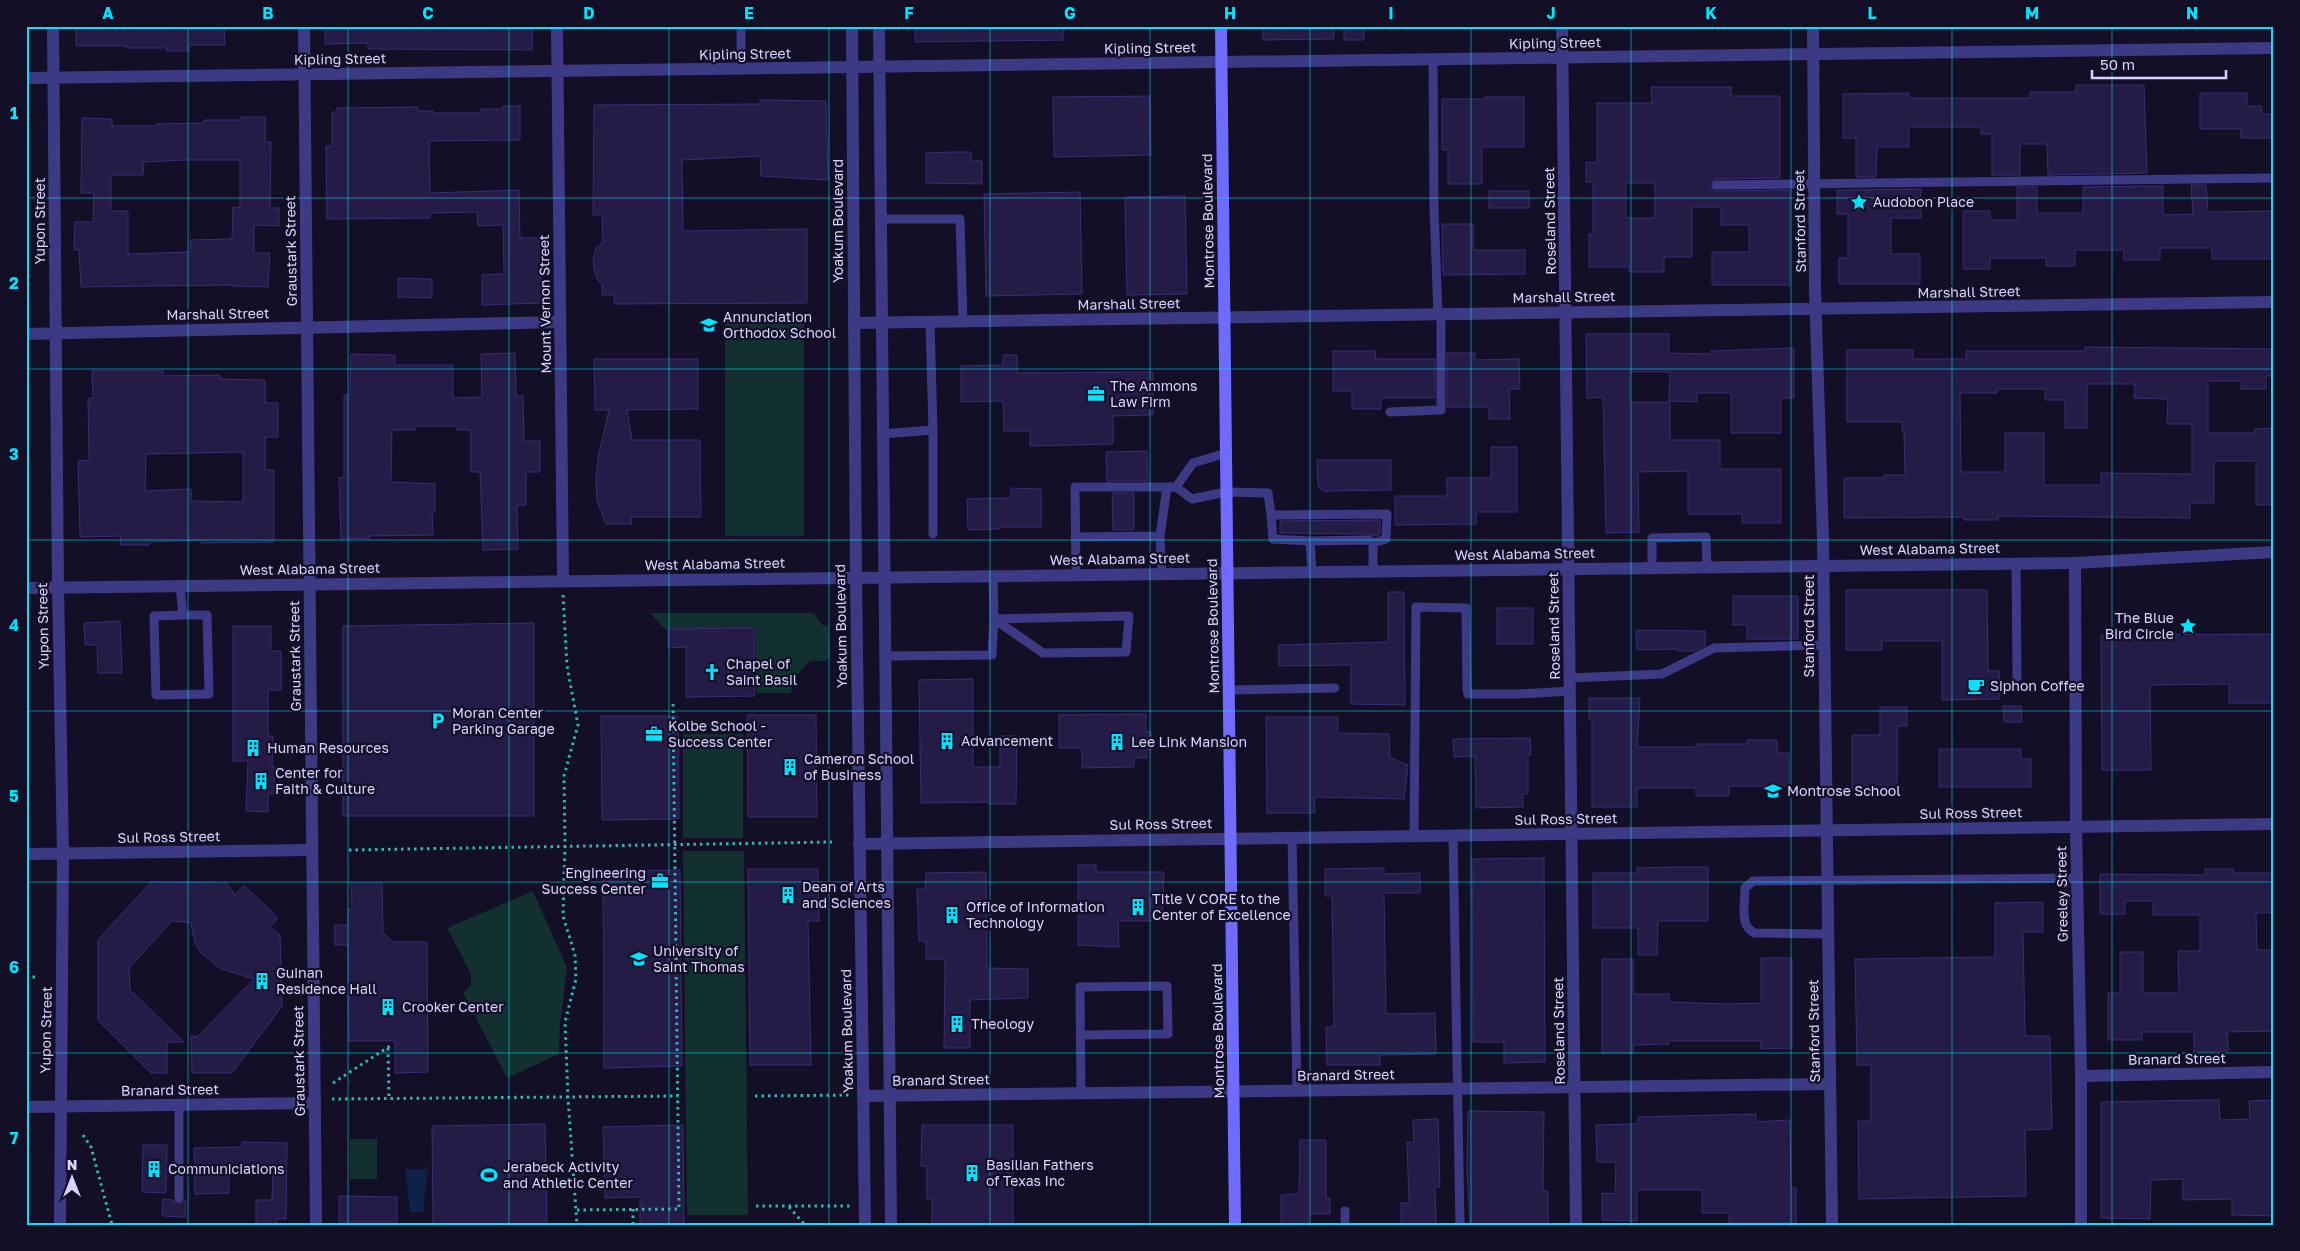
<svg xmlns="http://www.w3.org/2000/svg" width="2300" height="1251" viewBox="0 0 2300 1251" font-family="'Golos Text',sans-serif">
<rect width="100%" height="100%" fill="#130f26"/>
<!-- green -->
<path fill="#12302f" d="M725,321H804V536H725Z
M650,613H814L822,625L828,626L830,657L825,661H811C800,670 793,678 791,693H757L755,628L665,629Z
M683,734H743V838H683Z
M683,851H744L748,1215H687Z
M533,891L567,968L560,1025L559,1054L507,1078L463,993L471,985V974L447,928Z
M350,1139H377V1179H350Z"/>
<!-- water -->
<path fill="#0c2248" d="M405,1169H428L423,1212H410Z"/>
<!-- building -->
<path fill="#241b47" stroke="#3b2d73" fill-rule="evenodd" d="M76,26H224L225,45H189V51H167V48H127V46H76Z
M325,26H533L532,50L368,49V43L325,44Z
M915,26H1063V40L915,42Z
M1263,26H1334V39L1263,40Z
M1344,26H1364V40H1344Z
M2076,85H2144L2147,173L2048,175L2047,144H2020V175H1992V134H1981V127H1909V147H1877L1876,177H1856V138H1843V94L1909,93V98H2030V92H2076Z
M1651,87H1731V96H1780V178L1716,179L1711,182L1710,186L1716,191L1790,190V285H1712V252H1749V225H1721V207H1692V257H1664V272H1629V267H1589V234H1593V182H1586V162L1597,163V103H1652ZM1626,183H1655V218H1626Z
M2200,93H2247V106H2261L2262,114H2274V138H2241V129H2200Z
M1150,96L1151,155L1054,157L1053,97Z
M1485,97H1524V147H1482V184H1448V150H1442V99H1485Z
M760,100L826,101L828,180L761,176L760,156L682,160L683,231L807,229V303L614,304V295H602V284L597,279L594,269L593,260L596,248L603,242L602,215H593L594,105L760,104Z
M503,106H520V140L429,141L430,193L519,190L520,238H540L541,303L482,305V275L504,274L503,225L478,226L477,212L430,213V218L327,219L326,146H332V112H337V108L418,107V111H433V113H482L481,109H503Z
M241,117H265V142H271L270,208H279V226L254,225V253H270L268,287L233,286V285L81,287L79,250H74L75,222H93L94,193H81L82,118L112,119V126H156V124L204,123V120H241ZM184,160H240V208L233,207L232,239L190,240V252L128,254V211H111V175H143L144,162Z
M950,152H971V160L982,161V184L926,183V153Z
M2191,185H2206L2208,212L2274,211V259H2212V248H2160V260H2124V250H2075V266H2046V258H1990V269H1963V211H1990V220H2017V187H2037V213H2083V187L2163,186V215L2193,214Z
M1921,189V218H1891V254H1920V284H1839V258H1848V214H1837V190Z
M1489,191H1529V208H1489Z
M1080,192L1082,294L986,296L984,194Z
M1185,196L1187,294L1127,295L1125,197Z
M1442,224H1473V250H1525V274L1443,275Z
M398,278L432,279V298L398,297Z
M1586,334H1669V353L1711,354V351L1794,348V398H1781V433H1731V393H1697V402L1669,401L1670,372H1630V402H1670V440H1720V469H1781V523H1742V514H1688V471L1638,472L1639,532L1606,533L1603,397L1587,398Z
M2085,347L2274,349V376H2266V389H2241V381H2208V433H2255V429L2274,428V505H2256V461H2214V503H2190V518L1998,516V520H1964V517L1844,518V478H1884V475H1905L1904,431H1902V422H1847V350H1913V359H1966V351H2085ZM2087,384H2135L2134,398L2168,399L2167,424H2192V474L2101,473V485H2044V433H2005V472H1961L1960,393H1997V389H2045V400H2065V428H2087Z
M1333,351H1375L1376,359H1435V398H1381V409H1352V391H1333Z
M515,353L516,396H523L524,441H540V472H526V505H517L518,549L483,550L480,472H471V430H457V426H415V430H392L391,482L435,484V512H432L433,535L369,536V538L341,539L339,478L344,477V395H350L351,354L395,355V365H453V398L482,397L481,354Z
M1447,353H1475V360L1519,359L1520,389H1509L1510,419H1489V407H1447Z
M1003,355H1017V373L1153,372V415L1113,416V444L1030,446V431H1004L1003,401L961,402V366L1003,365Z
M594,359H698V409L627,410L632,440H700L701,517H631L632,524H606L597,501L596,481L598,458L609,410H595Z
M92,371H163V376L220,375V379L265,380V403H278V437H265V470H274V542L201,543V540L149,542V545H120L121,536L80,537L78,461L89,460L88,398H93ZM243,452V502L192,501L191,489L145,491L146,454Z
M1491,447H1517V512H1476V524L1395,525V496H1447V478H1491Z
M1147,451L1148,481H1107L1106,452Z
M1317,460H1391V490L1323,491L1318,486Z
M1011,488L1041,489V527H1000V529L968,530L967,499L1011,498Z
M1112,493H1134V530H1113Z
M1380,520V534L1374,536L1369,534L1280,533V521Z
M1846,590H1987L1988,671H1999L2000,699L1942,700V641H1882V650H1846Z
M1388,592H1404L1405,705L1351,704V665L1279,666V645L1388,642Z
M1733,596H1798V639H1747V625H1733Z
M1497,608H1533V644H1497Z
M120,621L122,673H98L97,645H85L84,623Z
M534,623V816H343V626Z
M233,626H271V651H281V690H268V736H273L272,767H275L274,794H268V812L246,811L248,761H233Z
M754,628L755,696L686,697V647L668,648V629Z
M1636,630L1705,631V646L1694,651H1678V649L1637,650Z
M2274,634V703H2229V684L2150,685L2151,770H2102L2101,635Z
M973,679V767H1000V736H1017L1016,804H989V802L921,803L919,680Z
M1589,698H1640L1637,747H1696V744H1747V740H1777V753H1789V786H1729V796H1696V788H1637V807H1592V720H1589Z
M2003,706H2021L2022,722H2004Z
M1880,707H1907V726H1897V789H1852V735H1880Z
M1146,714V732L1151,731L1152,750H1147V758H1134V767L1082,768V748H1059V715Z
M747,715H816L817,817H748Z
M601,716H678L679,819L602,820Z
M1266,717H1338V733L1389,734L1390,758L1408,765L1404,799L1314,797L1315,813H1267Z
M1530,738L1531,755H1528V794H1523V807L1476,808L1475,756L1454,757L1453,739Z
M1939,749H2021V759H2031V787H1939Z
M1544,858L1545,1062L1504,1063V1042H1473L1472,859Z
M1078,865H1096V872H1164L1162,921H1118L1119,947L1078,945Z
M1677,867H1708V921H1658L1657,955H1638V928H1593V873H1637V868Z
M1384,868V874L1420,873V893H1384L1386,1014L1435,1013L1436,1054L1380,1055V1065H1327L1326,1027H1334L1332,896H1325V869Z
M748,869H818L819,921H808L811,1065H750Z
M2205,869H2233V873H2274V913H2256L2257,950H2274V1031L2227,1032L2228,1051L2194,1052V1032H2142V1040H2108V993H2120V952H2143V993H2179L2178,951H2200V915H2153V901H2125V914H2100V874L2205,875Z
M680,870L682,1066L604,1068L603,871Z
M986,872L987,968L1028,969V998L970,1000V1048H944L945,959H926V941H919L917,889H925L926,873Z
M151,882L227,883L235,895L244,885L278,918L270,927L280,935L282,1006L232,1073H192L191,1036L197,1037L254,979L221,969L212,962L201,953L195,943L191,923L172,921L129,968L130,990L184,1042H167V1073H151L98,1020V940Z
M351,883H382L383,933L393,942H427L428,1072L395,1073V1041H349L348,945H335V925H348V909H352Z
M2043,902V932H2023L2025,1036H2050L2052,1129L2025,1130L2026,1196L1859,1199L1858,1121H1871V1065H1857L1855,959L1995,957V903Z
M1761,958H1792V1048L1761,1049V1041H1669V1044L1633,1045V1053H1602V959H1633V994H1669V1002L1726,1004L1761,1003Z
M2205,1100H2219L2220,1120L2250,1119L2249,1101L2274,1100V1216L2232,1215V1199L2183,1200V1179L2151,1180L2150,1219L2101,1218V1102Z
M1468,1111L1544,1112L1543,1191H1548V1225H1470L1467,1170Z
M1756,1114V1122L1790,1120L1791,1188H1796V1223H1729V1213H1702V1190H1637V1221L1602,1220V1193L1615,1194L1616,1162H1597L1596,1125L1638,1124V1117Z
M1438,1119L1440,1187H1435L1436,1225H1401V1203H1409L1407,1142H1414L1413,1120Z
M545,1124L547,1225H433L432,1126Z
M683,1125L684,1225H640V1197L605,1198L603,1127Z
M922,1125H1013V1225H932V1199H927V1166H921Z
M1300,1140H1326V1198H1330V1214H1308V1225H1281V1195L1299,1194Z
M242,1142L287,1143L286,1219H277V1225H256V1200H272L273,1166L229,1165V1193L195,1194L194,1148L242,1147Z
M143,1145H167L166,1193L142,1192Z
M339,1196L397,1197V1222H339Z
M163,1199L173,1200L179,1204L186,1200L185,1217L162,1216Z"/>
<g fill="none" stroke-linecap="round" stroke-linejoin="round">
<!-- path -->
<path stroke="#2fb8b0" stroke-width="3" stroke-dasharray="2.5 4" stroke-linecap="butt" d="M563,595L567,666L578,725L564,776L565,845L563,916L575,955L576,979L565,1022L568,1098L577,1225
M349,850L832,842
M26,977H39
M388,1048L389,1099
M333,1083L393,1044
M755,1096L849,1095
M332,1099L678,1096
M83,1135L91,1147L112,1225
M756,1206H851
M789,1207L805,1225
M633,1209V1225
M577,1210L679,1209L673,704"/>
<!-- service -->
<path stroke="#3d3a85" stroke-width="9" d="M1433,59L1434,208L1438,314
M741,69V26
M1716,185L2274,178
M880,219H960L963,321
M930,322L933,430
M1390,412L1441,410V314
M882,434L933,430V534
M1176,487L1193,463L1226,453
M1271,515L1273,539L1310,541L1312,572
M1075,537L1160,536
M1310,541L1369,540L1373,543
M2016,563L2017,677
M1652,567V538L1706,537L1707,567
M1162,574L1160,536L1167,487
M1076,575L1075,487H1176L1192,499L1226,492L1268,493L1271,515L1387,514L1386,539L1373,543V571
M993,576L994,619L1129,616L1126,652L1043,653L994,619
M180,586L183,615H207L209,694L156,695L154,616L183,615
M884,656L992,655L994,619
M1570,678L1662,674L1714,648L1824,645
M1229,690L1335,688
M1453,835L1460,1225
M1414,836L1416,607L1466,608L1467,689L1468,694H1518L1570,691
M1292,838L1297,1090
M1827,934L1755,933C1739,927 1745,903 1745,888L1753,881L2077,878
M1081,1092L1080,987L1167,986L1168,1034L1081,1035
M179,1198V1105
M1345,1211V1225"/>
<!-- minor -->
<path stroke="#3d3a85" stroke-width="12" d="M53,26L58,587L63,853L60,1225
M557,26L563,581
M1562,26L1576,1225
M1813,26L1815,289L1823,540L1832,1225
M26,78L2274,48
M854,323L2274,302
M26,334L560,322
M2075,563L2076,827L2081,1076V1225
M859,844L2274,824
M26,854L312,850
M2081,1076L2274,1072
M863,1096L1830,1084
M26,1107L315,1103"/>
<!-- tertiary -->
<path stroke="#3d3a85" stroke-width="12" d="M304,26L316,1225
M852,26L856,578L865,1225
M879,26L891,1225
M26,588L2075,563L2274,552"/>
<!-- secondary -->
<path stroke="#6f6bff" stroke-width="12" d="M1221,26L1235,1225"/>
</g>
<!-- grid -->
<path fill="none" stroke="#00e5ff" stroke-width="1" stroke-opacity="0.55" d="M188,26V1225M348,26V1225M509,26V1225M669,26V1225M829,26V1225M990,26V1225M1150,26V1225M1310,26V1225M1471,26V1225M1631,26V1225M1791,26V1225M1952,26V1225M2112,26V1225M26,198H2274M26,369H2274M26,540H2274M26,711H2274M26,882H2274M26,1053H2274"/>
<!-- icons -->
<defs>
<g id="sight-bare" transform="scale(1.35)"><path d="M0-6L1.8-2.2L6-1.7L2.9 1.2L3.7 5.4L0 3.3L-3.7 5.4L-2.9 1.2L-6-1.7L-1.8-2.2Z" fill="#00e5ff" stroke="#130f26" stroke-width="2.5" paint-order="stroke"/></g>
<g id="school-bare" transform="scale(1.35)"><path d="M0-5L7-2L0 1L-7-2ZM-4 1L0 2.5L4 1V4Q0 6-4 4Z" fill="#00e5ff" stroke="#130f26" stroke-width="2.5" paint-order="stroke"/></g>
<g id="office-bare" transform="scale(1.35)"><path d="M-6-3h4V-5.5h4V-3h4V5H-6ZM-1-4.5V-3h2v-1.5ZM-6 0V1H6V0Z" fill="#00e5ff" stroke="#130f26" stroke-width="2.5" paint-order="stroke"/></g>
<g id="church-bare" transform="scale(1.35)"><path d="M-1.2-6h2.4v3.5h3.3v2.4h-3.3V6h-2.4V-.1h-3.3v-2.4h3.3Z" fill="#00e5ff" stroke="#130f26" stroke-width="2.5" paint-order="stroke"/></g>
<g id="cafe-bare" transform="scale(1.35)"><path d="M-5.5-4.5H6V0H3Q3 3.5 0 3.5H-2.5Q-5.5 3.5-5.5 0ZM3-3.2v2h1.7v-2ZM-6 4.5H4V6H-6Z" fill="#00e5ff" stroke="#130f26" stroke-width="2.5" paint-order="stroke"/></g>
<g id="parking-bare" transform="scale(1.35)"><path d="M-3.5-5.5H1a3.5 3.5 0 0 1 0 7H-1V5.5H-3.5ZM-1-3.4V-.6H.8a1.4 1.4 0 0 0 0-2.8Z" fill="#00e5ff" stroke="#130f26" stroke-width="2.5" paint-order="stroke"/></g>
<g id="building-bare" transform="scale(1.35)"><path d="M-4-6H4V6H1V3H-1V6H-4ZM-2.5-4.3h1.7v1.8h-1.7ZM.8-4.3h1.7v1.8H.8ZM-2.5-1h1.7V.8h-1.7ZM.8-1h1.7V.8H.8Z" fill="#00e5ff" stroke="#130f26" stroke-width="2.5" paint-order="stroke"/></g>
<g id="university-bare" transform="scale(1.35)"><path d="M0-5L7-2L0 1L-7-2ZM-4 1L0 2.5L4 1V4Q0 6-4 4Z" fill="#00e5ff" stroke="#130f26" stroke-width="2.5" paint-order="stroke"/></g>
<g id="stadium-bare" transform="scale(1.35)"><path d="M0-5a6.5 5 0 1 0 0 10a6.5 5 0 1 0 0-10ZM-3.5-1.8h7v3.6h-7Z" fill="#00e5ff" stroke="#130f26" stroke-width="2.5" paint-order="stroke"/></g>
</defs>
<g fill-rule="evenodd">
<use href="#sight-bare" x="1859" y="202"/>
<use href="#school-bare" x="709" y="325"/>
<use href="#office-bare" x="1096" y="394"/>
<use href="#sight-bare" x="2188" y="626"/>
<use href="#church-bare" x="712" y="672"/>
<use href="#cafe-bare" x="1976" y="686"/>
<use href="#parking-bare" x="438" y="721"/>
<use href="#office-bare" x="654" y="734"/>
<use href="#building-bare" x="947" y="741"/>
<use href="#building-bare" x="1117" y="742"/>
<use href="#building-bare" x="253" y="748"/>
<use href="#building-bare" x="790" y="767"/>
<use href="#building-bare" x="261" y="781"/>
<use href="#school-bare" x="1773" y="791"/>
<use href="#office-bare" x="660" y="881"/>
<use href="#building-bare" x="788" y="895"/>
<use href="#building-bare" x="1138" y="907"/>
<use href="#building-bare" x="952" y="915"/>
<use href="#university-bare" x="639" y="959"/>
<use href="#building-bare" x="262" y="981"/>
<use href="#building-bare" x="388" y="1007"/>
<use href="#building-bare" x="957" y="1024"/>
<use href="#building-bare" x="154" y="1169"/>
<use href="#building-bare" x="972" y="1173"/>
<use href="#stadium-bare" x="489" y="1175"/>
</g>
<g text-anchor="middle" stroke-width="4.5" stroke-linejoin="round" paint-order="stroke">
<!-- street labels -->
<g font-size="14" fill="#d9d4ff" stroke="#130f26">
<text transform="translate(1555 43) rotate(-1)" y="5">Kipling Street</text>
<text transform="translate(1150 48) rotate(-1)" y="5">Kipling Street</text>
<text transform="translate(745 54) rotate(-1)" y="5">Kipling Street</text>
<text transform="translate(340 59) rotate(-1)" y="5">Kipling Street</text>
<text transform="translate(40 221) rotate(-90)" y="5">Yupon Street</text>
<text transform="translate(838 221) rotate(-90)" y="5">Yoakum Boulevard</text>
<text transform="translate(1208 221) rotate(-91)" y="5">Montrose Boulevard</text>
<text transform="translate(1550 221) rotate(-91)" y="5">Roseland Street</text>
<text transform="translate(1800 221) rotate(-91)" y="5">Stanford Street</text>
<text transform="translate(291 251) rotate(-91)" y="5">Graustark Street</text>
<text transform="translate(1969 292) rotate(-1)" y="5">Marshall Street</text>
<text transform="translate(1564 297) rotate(-1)" y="5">Marshall Street</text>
<text transform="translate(545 304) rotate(-91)" y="5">Mount Vernon Street</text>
<text transform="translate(1129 304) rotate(-1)" y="5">Marshall Street</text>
<text transform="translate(218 314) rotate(-1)" y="5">Marshall Street</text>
<text transform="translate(1930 549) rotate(-1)" y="5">West Alabama Street</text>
<text transform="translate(1525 554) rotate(-1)" y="5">West Alabama Street</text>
<text transform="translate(1120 559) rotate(-1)" y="5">West Alabama Street</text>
<text transform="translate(715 564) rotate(-1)" y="5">West Alabama Street</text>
<text transform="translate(310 569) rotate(-1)" y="5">West Alabama Street</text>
<text transform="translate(43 626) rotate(-91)" y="5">Yupon Street</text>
<text transform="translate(841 626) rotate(-91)" y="5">Yoakum Boulevard</text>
<text transform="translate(1213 626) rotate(-91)" y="5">Montrose Boulevard</text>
<text transform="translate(1554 626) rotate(-91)" y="5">Roseland Street</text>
<text transform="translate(1809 626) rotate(-90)" y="5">Stanford Street</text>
<text transform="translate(295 656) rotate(-91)" y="5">Graustark Street</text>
<text transform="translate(1971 813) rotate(-1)" y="5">Sul Ross Street</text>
<text transform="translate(1566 819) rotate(-1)" y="5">Sul Ross Street</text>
<text transform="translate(1161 824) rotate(-1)" y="5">Sul Ross Street</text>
<text transform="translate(169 837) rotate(-1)" y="5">Sul Ross Street</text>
<text transform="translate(2062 894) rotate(-91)" y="5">Greeley Street</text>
<text transform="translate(46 1030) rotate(-89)" y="5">Yupon Street</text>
<text transform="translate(847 1031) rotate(-91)" y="5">Yoakum Boulevard</text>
<text transform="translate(1218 1031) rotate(-91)" y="5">Montrose Boulevard</text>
<text transform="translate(1559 1031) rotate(-91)" y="5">Roseland Street</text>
<text transform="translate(1814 1031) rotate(-91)" y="5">Stanford Street</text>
<text transform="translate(2177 1059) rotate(-1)" y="5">Branard Street</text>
<text transform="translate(299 1061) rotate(-91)" y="5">Graustark Street</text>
<text transform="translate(1346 1075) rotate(-1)" y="5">Branard Street</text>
<text transform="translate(941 1080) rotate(-1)" y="5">Branard Street</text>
<text transform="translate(170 1090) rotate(-1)" y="5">Branard Street</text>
</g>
<!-- poi labels -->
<g font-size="14" fill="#d9d4ff" stroke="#130f26" text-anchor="start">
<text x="1873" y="207">Audobon Place</text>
<text x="723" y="322">Annunciation<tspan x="723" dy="16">Orthodox School</tspan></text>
<text x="1110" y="391">The Ammons<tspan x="1110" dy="16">Law Firm</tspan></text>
<text x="2174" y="623" text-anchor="end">The Blue<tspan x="2174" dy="16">Bird Circle</tspan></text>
<text x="726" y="669">Chapel of<tspan x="726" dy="16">Saint Basil</tspan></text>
<text x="1990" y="691">Siphon Coffee</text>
<text x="452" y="718">Moran Center<tspan x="452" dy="16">Parking Garage</tspan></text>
<text x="668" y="731">Kolbe School -<tspan x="668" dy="16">Success Center</tspan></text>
<text x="961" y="746">Advancement</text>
<text x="1131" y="747">Lee Link Mansion</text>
<text x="267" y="753">Human Resources</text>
<text x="804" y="764">Cameron School<tspan x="804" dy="16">of Business</tspan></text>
<text x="275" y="778">Center for<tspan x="275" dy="16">Faith &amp; Culture</tspan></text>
<text x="1787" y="796">Montrose School</text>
<text x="646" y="878" text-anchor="end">Engineering<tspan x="646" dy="16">Success Center</tspan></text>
<text x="802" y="892">Dean of Arts<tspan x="802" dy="16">and Sciences</tspan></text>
<text x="1152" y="904">Title V CORE to the<tspan x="1152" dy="16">Center of Excellence</tspan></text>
<text x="966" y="912">Office of Information<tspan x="966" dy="16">Technology</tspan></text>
<text x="653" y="956">University of<tspan x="653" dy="16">Saint Thomas</tspan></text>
<text x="276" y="978">Guinan<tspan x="276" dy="16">Residence Hall</tspan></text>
<text x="402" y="1012">Crooker Center</text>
<text x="971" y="1029">Theology</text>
<text x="986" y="1170">Basilian Fathers<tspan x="986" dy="16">of Texas Inc</tspan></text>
<text x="503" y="1172">Jerabeck Activity<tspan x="503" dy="16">and Athletic Center</tspan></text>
<text x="168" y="1174">Communiciations</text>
</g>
</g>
<!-- border -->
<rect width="2300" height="1251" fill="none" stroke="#130f26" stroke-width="55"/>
<!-- north arrow -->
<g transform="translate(72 1178)" stroke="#130f26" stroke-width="4" paint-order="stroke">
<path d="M0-4L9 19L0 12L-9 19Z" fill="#d9d4ff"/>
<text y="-8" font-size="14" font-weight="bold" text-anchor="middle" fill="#d9d4ff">N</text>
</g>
<!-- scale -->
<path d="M2092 70v8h134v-8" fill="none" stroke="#d9d4ff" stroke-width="2.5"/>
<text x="2100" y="70" font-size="15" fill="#d9d4ff" stroke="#130f26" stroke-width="4" paint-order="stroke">50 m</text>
<rect x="28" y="28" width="2244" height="1196" fill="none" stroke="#00e5ff" stroke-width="2"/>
<g font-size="16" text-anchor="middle" font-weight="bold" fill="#00e5ff">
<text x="108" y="19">A</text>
<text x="268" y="19">B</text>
<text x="428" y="19">C</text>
<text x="589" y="19">D</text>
<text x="749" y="19">E</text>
<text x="909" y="19">F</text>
<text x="1070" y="19">G</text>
<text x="1230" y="19">H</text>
<text x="1391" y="19">I</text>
<text x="1551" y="19">J</text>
<text x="1711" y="19">K</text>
<text x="1872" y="19">L</text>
<text x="2032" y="19">M</text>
<text x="2192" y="19">N</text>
<text x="14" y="119">1</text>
<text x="14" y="289">2</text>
<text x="14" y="460">3</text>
<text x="14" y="631">4</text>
<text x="14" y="802">5</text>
<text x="14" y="973">6</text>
<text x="14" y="1144">7</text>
</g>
</svg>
